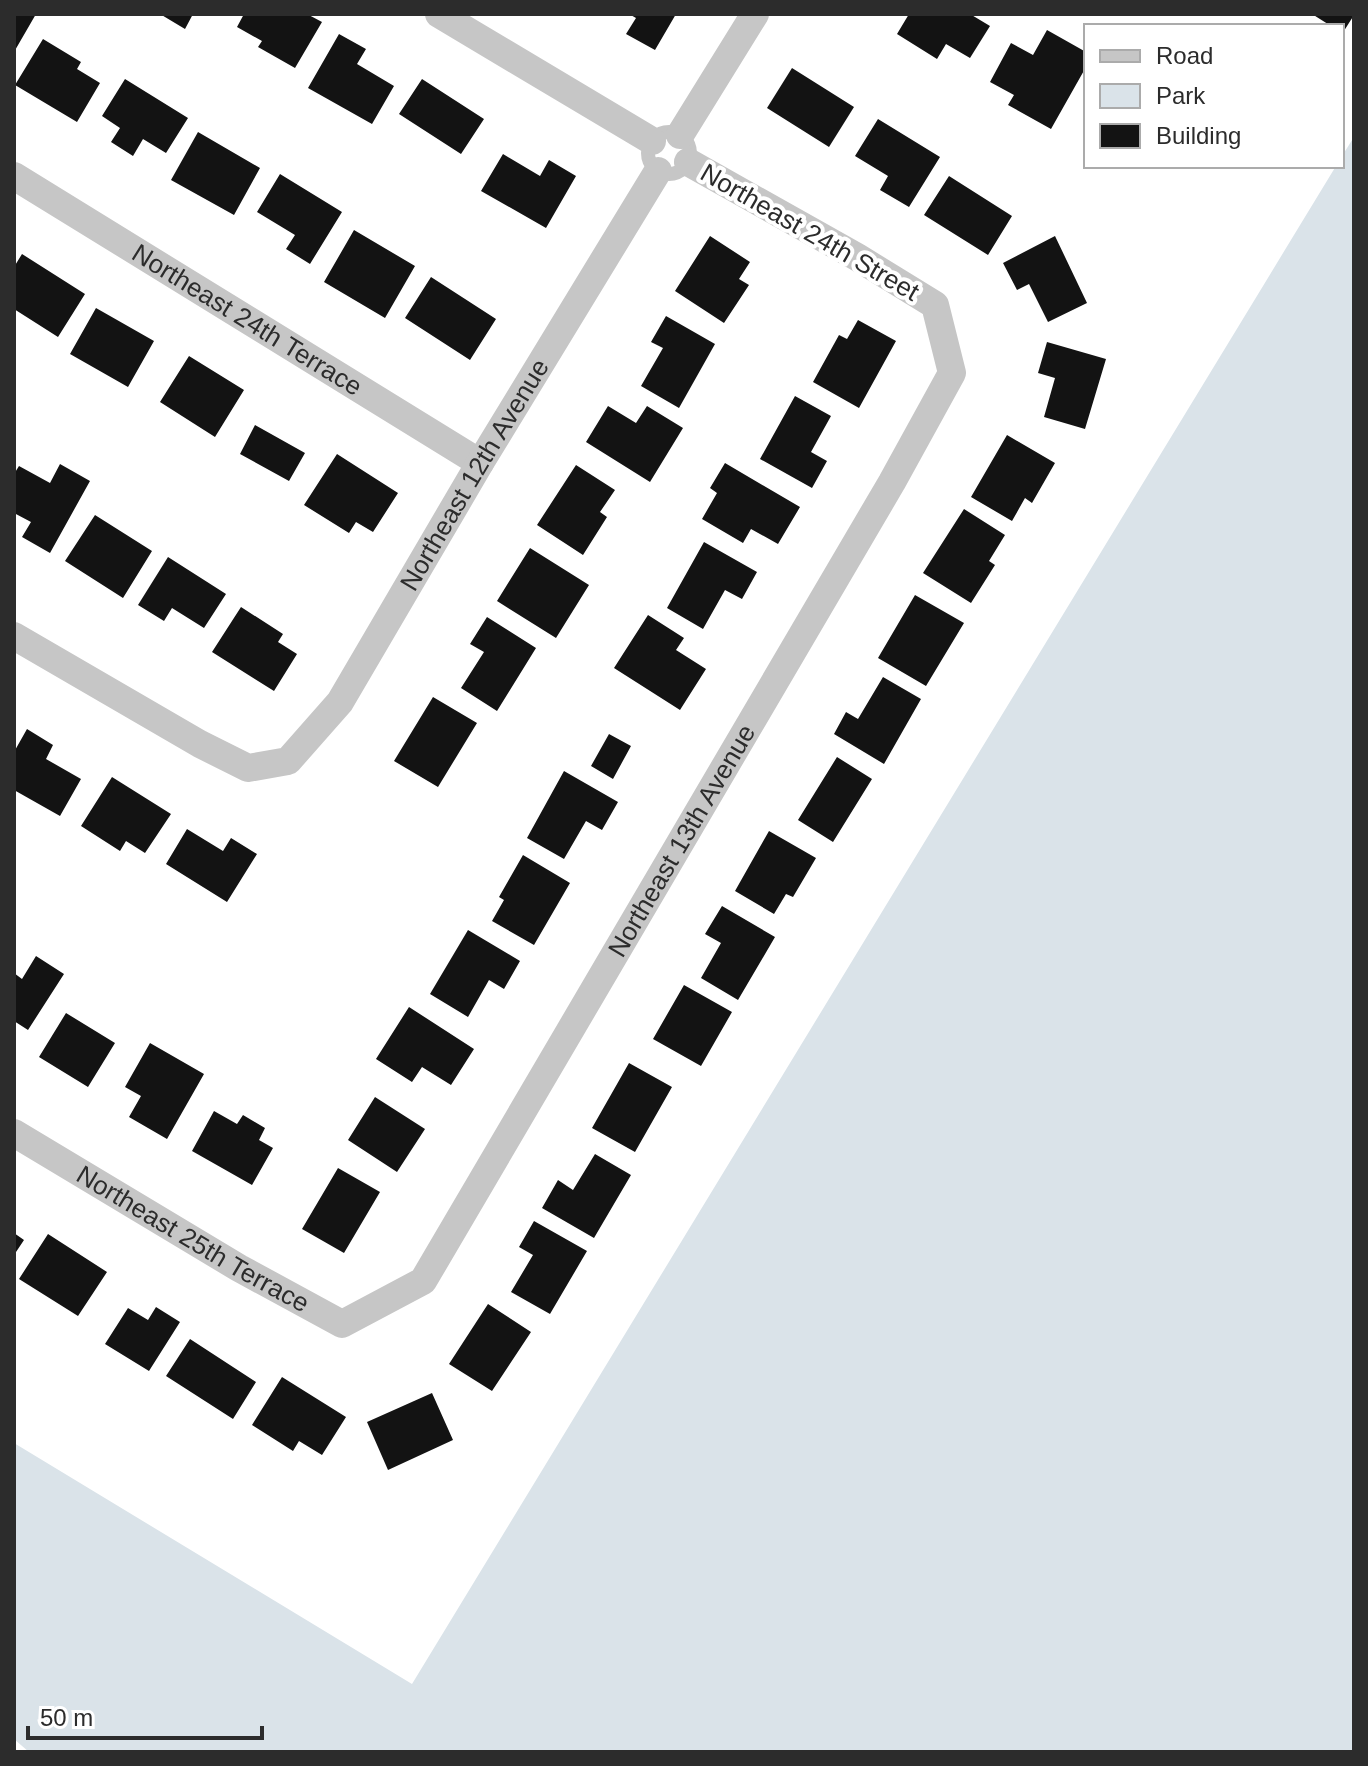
<svg xmlns="http://www.w3.org/2000/svg" width="1368" height="1766" viewBox="0 0 1368 1766" font-family="Arial,sans-serif">
<rect width="100%" height="100%" fill="#fff"/>
<!-- green -->
<path fill="#dae3e9" d="M1354,137V1752H29L14,1739V1443L412,1684L1336,166H1342V156Z"/>
<!-- building -->
<path fill="#131313" d="M14,14H36L14,52Z
M160,14H193L185,29Z
M244,14H307L322,22L295,68L258,47L262,41L237,27Z
M629,14H676L655,50L626,34L636,18Z
M909,14H970L990,26L970,58L946,44L937,59L897,34Z
M1312,14H1354V15L1342,34V26H1331Z
M1047,30L1086,52V67L1051,129L1008,105L1014,95L990,82L1011,43L1033,55Z
M339,34L366,49L357,64L394,86L372,124L308,88Z
M43,39L81,62L77,69L100,83L77,122L15,85Z
M792,68L854,107L829,147L767,108Z
M125,79L188,118L166,153L143,139L133,156L111,142L120,128L102,116Z
M422,79L484,119L461,154L399,114Z
M878,119L940,157L909,207L880,190L888,176L855,156Z
M198,132L260,168L234,215L171,180Z
M503,154L540,176L549,160L576,176L546,228L481,191Z
M280,174L342,212L310,264L286,249L295,235L257,212Z
M949,176L1012,216L988,255L924,215Z
M354,230L415,266L385,318L324,282Z
M710,236L750,262L739,279L749,285L724,323L675,291Z
M1055,236L1087,303L1048,322L1029,284L1017,290L1003,263Z
M22,254L85,294L58,337L14,309V267Z
M431,277L496,319L470,360L405,318Z
M96,308L154,341L128,387L70,354Z
M666,316L715,344L679,408L641,386L663,348L651,342Z
M858,320L896,341L859,408L813,382L839,335L847,339Z
M1047,342L1106,359L1085,429L1044,417L1055,378L1038,373Z
M189,356L244,390L215,437L160,402Z
M795,396L831,416L811,452L827,461L812,488L760,459Z
M608,406L636,423L647,406L683,428L650,482L586,442Z
M255,425L305,453L289,481L240,454Z
M1007,435L1055,463L1032,503L1025,498L1012,521L971,497Z
M337,454L398,493L373,532L356,522L349,533L304,505Z
M725,463L800,507L778,544L751,529L743,543L702,519L717,493L710,488Z
M60,464L90,481L50,553L22,537L31,522L14,513V474L19,466L50,483Z
M576,465L615,490L600,512L607,517L583,555L537,525Z
M964,509L1005,535L989,561L995,565L971,603L923,573Z
M95,515L152,551L123,598L65,561Z
M704,542L757,572L742,599L725,590L703,629L667,608Z
M530,548L589,585L556,638L497,601Z
M168,557L226,594L204,628L172,608L164,621L138,605Z
M915,595L964,623L926,686L878,658Z
M241,607L283,634L278,642L297,654L274,691L212,652Z
M648,615L684,638L676,650L706,669L680,710L614,668Z
M487,617L536,648L497,711L461,688L484,652L470,644Z
M883,677L921,699L884,764L834,734L846,712L858,719Z
M433,697L477,723L438,787L394,761Z
M27,729L53,745L46,759L81,779L60,816L14,790V752Z
M609,734L631,746L613,779L591,766Z
M837,757L872,779L833,842L798,820Z
M564,771L618,802L602,830L586,821L564,859L527,838Z
M112,777L171,814L145,853L126,841L120,851L81,826Z
M187,829L223,851L231,838L257,854L227,902L166,864Z
M769,831L816,858L793,897L786,894L774,914L735,891Z
M523,855L570,883L534,945L492,921L504,900L499,897Z
M722,906L775,937L738,1000L701,978L721,943L705,934Z
M468,930L520,961L504,989L489,980L468,1017L430,994Z
M36,956L64,974L28,1030L14,1021V973L22,979Z
M684,985L732,1012L701,1066L653,1039Z
M409,1007L474,1049L451,1085L422,1067L412,1082L376,1059Z
M66,1013L115,1043L88,1087L39,1057Z
M150,1043L204,1074L167,1139L129,1117L141,1096L125,1087Z
M629,1063L672,1087L635,1152L592,1128Z
M375,1097L425,1129L397,1172L348,1140Z
M214,1111L237,1124L243,1115L265,1128L259,1140L273,1148L252,1185L192,1151Z
M595,1154L631,1175L594,1238L542,1208L558,1180L573,1190Z
M338,1168L380,1192L344,1253L302,1229Z
M534,1221L587,1251L550,1314L511,1292L533,1255L519,1247Z
M14,1233L24,1240L14,1255Z
M48,1234L107,1272L78,1316L19,1279Z
M488,1304L531,1332L492,1391L449,1364Z
M156,1307L180,1322L149,1371L105,1344L128,1308L148,1320Z
M190,1339L256,1382L233,1419L166,1376Z
M282,1377L346,1417L322,1455L299,1441L293,1451L252,1425Z
M432,1393L453,1440L388,1470L367,1422Z"/>
<g fill="none" stroke-linecap="round" stroke-linejoin="round">
<!-- lane -->
<path stroke="#c6c6c6" stroke-width="14" d="M648 153a21 21 0 1 1 42 0a21 21 0 1 1-42 0Z"/>
<!-- street -->
<g stroke="#c6c6c6" stroke-width="28">
<path d="M439,14L652,141"/>
<path d="M680,135L755,14"/>
<path id="s1" d="M14,176L480,463"/>
<path id="s2" d="M14,636L200,744L248,768L288,761L340,702L480,463L658,171"/>
<path id="s3" d="M14,1133L239,1268L342,1324L423,1281L892,482L952,373L935,305L857,257L688,162"/>
</g>
</g>
<g text-anchor="middle" stroke-width="8" stroke-linejoin="round" paint-order="stroke">
<!-- street labels -->
<g font-size="26" fill="#2c2c2c" stroke="#fff">
<text transform="translate(810 232) rotate(30)" y="9">Northeast 24th Street</text>
<text dy="9" stroke="none"><textPath href="#s1" startOffset="274">Northeast 24th Terrace</textPath></text>
<text dy="9" stroke="none"><textPath href="#s2" startOffset="652">Northeast 12th Avenue</textPath></text>
<text dy="9" stroke="none"><textPath href="#s3" startOffset="982">Northeast 13th Avenue</textPath></text>
<text dy="9" stroke="none"><textPath href="#s3" startOffset="208">Northeast 25th Terrace</textPath></text>
</g>
</g>
<!-- border -->
<rect width="1368" height="1766" fill="none" stroke="#2c2c2c" stroke-width="32"/>
<!-- legend -->
<rect x="1084" y="24" width="260" height="144" fill="#ffffff" stroke="#ababab" stroke-width="2"/>
<rect x="1100" y="50" width="40" height="12" fill="#c6c6c6" stroke="#ababab" stroke-width="2"/>
<text x="1156" y="64" font-size="24" fill="#2c2c2c">Road</text>
<rect x="1100" y="84" width="40" height="24" fill="#dae3e9" stroke="#ababab" stroke-width="2"/>
<text x="1156" y="104" font-size="24" fill="#2c2c2c">Park</text>
<rect x="1100" y="124" width="40" height="24" fill="#131313" stroke="#ababab" stroke-width="2"/>
<text x="1156" y="144" font-size="24" fill="#2c2c2c">Building</text>
<!-- scale -->
<path d="M28 1726v12h234v-12" fill="none" stroke="#2c2c2c" stroke-width="4"/>
<text x="40" y="1726" font-size="24" fill="#2c2c2c" stroke="#ffffff" stroke-width="6" paint-order="stroke">50 m</text>
</svg>
